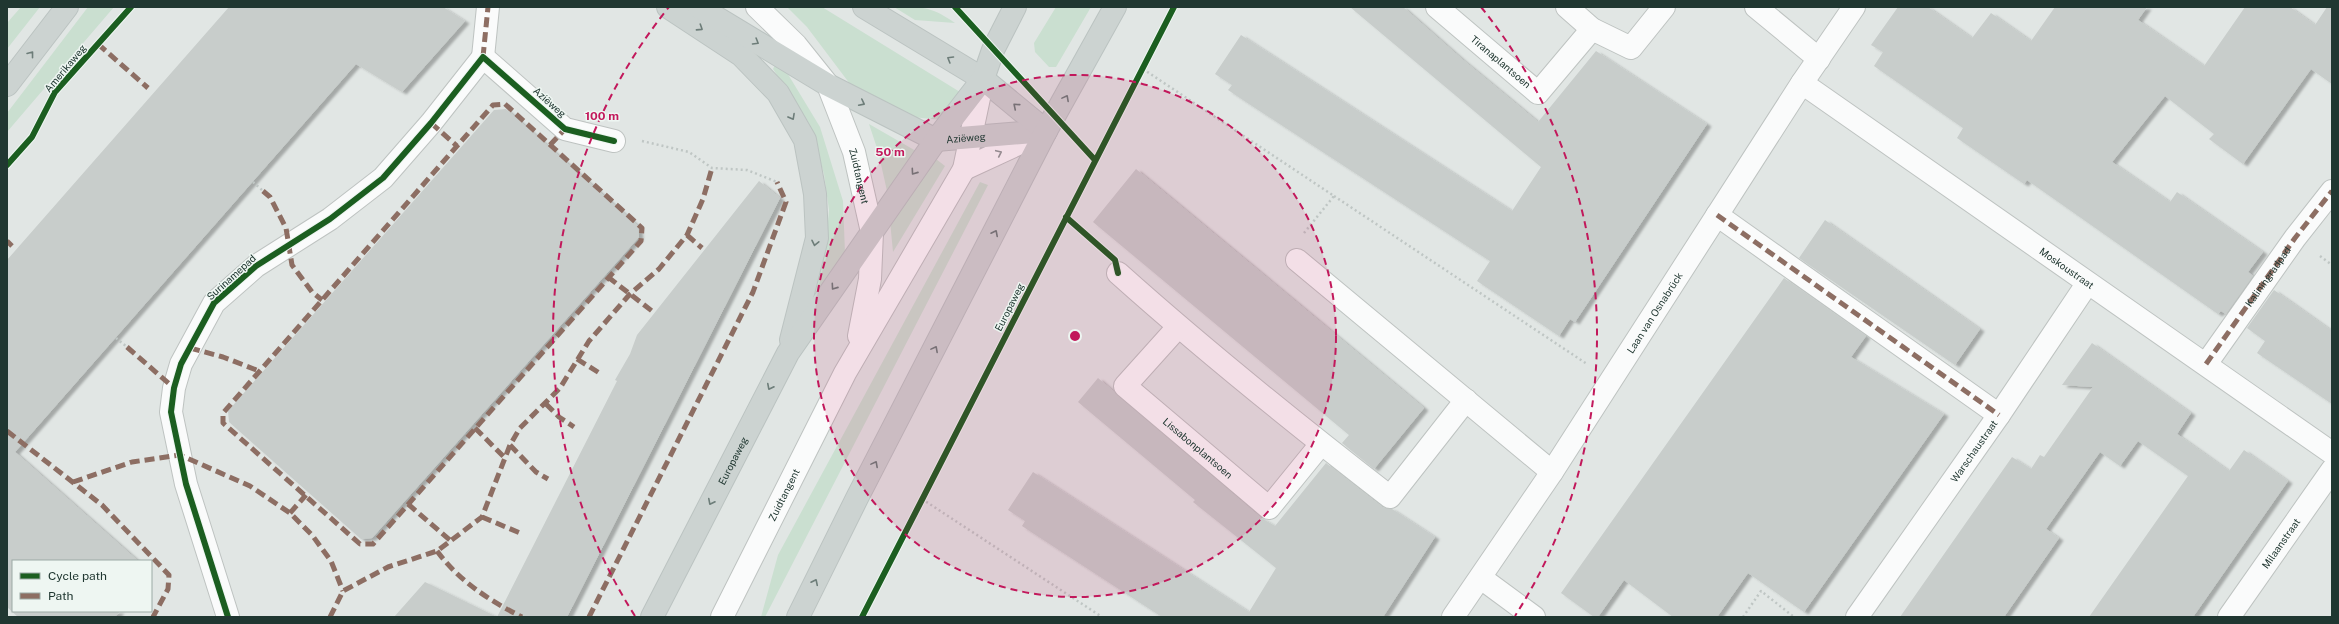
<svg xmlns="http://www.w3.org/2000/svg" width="2339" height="624" viewBox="0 0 2339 624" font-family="'Public Sans',sans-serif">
<defs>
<filter id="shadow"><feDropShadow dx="4.5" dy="2.5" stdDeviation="1" flood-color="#0004"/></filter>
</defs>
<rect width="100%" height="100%" fill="#e1e6e4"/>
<!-- green -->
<path fill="#cadfd0" d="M21,7H40L7,49V23Z
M88,7H114L7,132V113Z
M787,7H822L960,92L942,120L912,117L853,88L807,27Z
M894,7C922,7 931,6 955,23L915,20Z
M1056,7H1091L1056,67H1049L1035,52L1034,43Z
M775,65L786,71L820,127L843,201L845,253L817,296L813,295L826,245L829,210L824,174L809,123L773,69Z
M869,124L916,151L887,191L878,151Z
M936,159L945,166L893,252L890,221Z
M980,182L988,185L765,617H761L778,555Z"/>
<!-- building -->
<path fill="#c8cdcb" filter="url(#shadow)" d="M229,7H443L465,21L402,92L356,64L15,452L138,561H13V611H120L115,617H18L7,607V260Z
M1350,7H1403L1463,60L1538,122L1596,51L1707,124L1575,322L1570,319L1559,336L1477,281L1490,261L1246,102L1228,90L1232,85L1215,74L1241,35L1512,211L1541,167Z
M1898,7H1928L1972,38L1991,13L2031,41L2055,7H2147L2138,20L2204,66L2245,7H2290L2315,25L2327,7H2332V84L2311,69L2243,164L2209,139L2214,134L2165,96L2112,162L2170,202L2177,192L2263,252L2248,272L2253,276L2226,314L2221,311L2218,314L2027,180L2024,184L1957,138L1963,128L1874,66L1883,52L1871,45Z
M506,109L638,226L639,237L372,538L361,539L229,422L228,411L494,110Z
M1136,169L1424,408L1374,469L1342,443L1349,435L1093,222Z
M759,181L780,198L567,617H497L617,381L615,380L630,354L637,335Z
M1825,220L1980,329L1955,365L1799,258Z
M1784,278L1866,336L1851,357L1944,414L1804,612L1748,573L1717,617H1673L1624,580L1598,617H1594L1561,593Z
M2274,290L2332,331V404L2257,353L2265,341L2247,328Z
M2092,343L2191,413L2177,434L2229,471L2244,450L2288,481L2193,617H2089L2188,476L2138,441L2120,466L2100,452L2046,529L2059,538L2004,617H1900L2012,457L2031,469L2040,455L2044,457L2093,387L2062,385Z
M1098,378L1261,518L1275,526L1326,463L1382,507L1392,509L1435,537L1383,617H1162L1022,526L1025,521L1008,510L1033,472L1249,612L1276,568L1193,502L1195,500L1078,402Z
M425,582L497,617H394Z"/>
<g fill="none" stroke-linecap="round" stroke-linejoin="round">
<!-- minor casing -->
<g stroke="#bec3c1" stroke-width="24">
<g id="minor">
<path id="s1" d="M757,7L796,45L828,85L854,152L872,232L870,279L859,336"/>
<path id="s2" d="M1437,7L1538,93L1592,29"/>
<path d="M1567,7L1592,29L1631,48L1664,7"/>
<path d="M1756,7L1819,59"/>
<path d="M483,57L565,129L614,141"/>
<path d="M483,57L488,7"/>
<path id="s3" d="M1802,83L2332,453"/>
<path d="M964,169L1044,132"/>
<path d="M1717,215L1999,415"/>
<path d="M1297,260L1552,472"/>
<path d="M1118,273C1205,351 1297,425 1390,497L1466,400"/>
<path id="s4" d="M1178,327L1125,386L1269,508L1321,444"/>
<path d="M2206,364L2295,238L2332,191"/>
<path d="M1481,578L1534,617"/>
<path d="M228,617L186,484L171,412L174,388L181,364L214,303L256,266L330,219L383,178L431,123L483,57"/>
<path id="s5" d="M722,617L845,373L964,169L983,79"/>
<path id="s6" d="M1453,617L1552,472L1802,83L1854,7"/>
<path id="s7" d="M1857,617L1999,415L2087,284"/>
<path id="s8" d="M2229,617L2332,470"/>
</g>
</g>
<!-- major casing -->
<g stroke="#bbc3c1" stroke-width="24">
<g id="major">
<path d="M668,7L741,55L778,93L805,140L815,194L817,238L791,340"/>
<path id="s9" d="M699,7L828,85L936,140L1046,131"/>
<path d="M864,7L983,79L1046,131"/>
<path d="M7,85L67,7"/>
<path id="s10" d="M652,617L788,353L936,140L983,79L993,50L1015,7"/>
<path d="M798,617L857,498L1046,131L1115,7"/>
</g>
</g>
<!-- path -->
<path stroke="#bfc6c4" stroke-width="2.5" stroke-dasharray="2 3" stroke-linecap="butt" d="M1143,69L1334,196L1304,233
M642,141L689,152L712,168L747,170L777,182
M253,182L263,191
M1334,196L1587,364
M2320,256L2332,265
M116,338L127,347
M922,499L1102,617
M1743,617L1761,591L1794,617"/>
<!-- minor -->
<use href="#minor" stroke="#fafbfb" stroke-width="22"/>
<!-- major -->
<use href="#major" stroke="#ccd3d1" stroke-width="22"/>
<!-- quiet -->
<g stroke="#8d6e63" stroke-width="5" stroke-dasharray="10 5" stroke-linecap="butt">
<path d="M98,44L148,88"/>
<path d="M483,57L488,7"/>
<path d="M505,104L642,228L641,241L373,544H360L223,423V413L493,105Z"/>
<path d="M431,123L457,146"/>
<path d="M550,145L565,129"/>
<path d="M263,191L270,197L286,228L292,265L312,292L322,300"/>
<path d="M1717,215L1999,415"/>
<path d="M687,235L702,248"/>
<path d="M7,241L12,246"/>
<path d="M608,277L652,311"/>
<path d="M127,347L174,388"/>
<path d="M190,348L223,357L259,371"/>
<path d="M577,359L601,374"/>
<path id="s11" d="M2206,364L2295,238L2332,191"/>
<path d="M546,404L559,417L574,427"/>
<path d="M475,428L505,458"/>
<path d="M7,431L102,505L169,575L168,589L153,617"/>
<path d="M510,445L536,472L548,479"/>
<path d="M73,482L132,462L180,455L250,486L290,513L312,535L331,561L343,591"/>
<path d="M408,504L451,541"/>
<path d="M290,513L306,495"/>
<path d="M482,517L520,533"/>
<path d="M437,551C459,581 490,601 522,617"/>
<path d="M330,617L343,591L388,567L437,551L482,517L510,445L520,428L560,388L589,341L630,294L659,269L687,235L703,199L712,168"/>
<path d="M589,617L753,292L786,202L777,182"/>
</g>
<!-- cycleway casing -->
<g stroke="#eef6f2" stroke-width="8">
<path id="cycleway" d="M955,7L1095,160
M7,165L32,137L55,92L131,7
M1066,217L1115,260L1118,273
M228,617L186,484L171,412L174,388L181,364L214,303L256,266L330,219L383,178L431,123L483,57L565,129L614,141
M862,617L1174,7"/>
</g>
<!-- cycleway -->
<use href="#cycleway" stroke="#1b5e20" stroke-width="6"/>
</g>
<!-- one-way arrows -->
<defs><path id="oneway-chevron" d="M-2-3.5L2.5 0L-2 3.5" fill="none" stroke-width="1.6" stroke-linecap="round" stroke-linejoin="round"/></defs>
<g stroke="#6d7d79">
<use href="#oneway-chevron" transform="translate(700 28) rotate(33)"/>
<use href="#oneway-chevron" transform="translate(756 42) rotate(31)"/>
<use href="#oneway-chevron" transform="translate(31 54) rotate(-52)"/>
<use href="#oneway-chevron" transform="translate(950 59) rotate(-149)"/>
<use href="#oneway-chevron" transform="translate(1066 98) rotate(-62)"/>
<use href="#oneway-chevron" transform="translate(862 103) rotate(27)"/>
<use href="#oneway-chevron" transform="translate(1016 106) rotate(-140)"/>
<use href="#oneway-chevron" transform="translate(792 117) rotate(61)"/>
<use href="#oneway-chevron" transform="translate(914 172) rotate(125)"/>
<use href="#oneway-chevron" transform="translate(995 233) rotate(-63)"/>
<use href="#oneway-chevron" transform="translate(815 243) rotate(102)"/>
<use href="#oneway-chevron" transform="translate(834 287) rotate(125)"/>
<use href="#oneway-chevron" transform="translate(935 349) rotate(-62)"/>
<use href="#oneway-chevron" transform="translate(770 387) rotate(117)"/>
<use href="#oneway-chevron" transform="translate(875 464) rotate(-62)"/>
<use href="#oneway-chevron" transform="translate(711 502) rotate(117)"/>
<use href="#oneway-chevron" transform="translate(815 582) rotate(-64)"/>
</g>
<use stroke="#8d9996" href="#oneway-chevron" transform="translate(999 153) rotate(-25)"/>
<!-- distance rings -->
<circle cx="1075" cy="336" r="261" fill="#c2185b" fill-opacity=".12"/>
<g fill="none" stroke="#c2185b" stroke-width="2" stroke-dasharray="7 5">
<circle cx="1075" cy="336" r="261"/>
<path d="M635 616A522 522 0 0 1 669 7M1481 7A522 522 0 0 1 1515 616"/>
</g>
<g text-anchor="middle" stroke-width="3" stroke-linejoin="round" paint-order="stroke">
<!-- street labels -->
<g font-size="10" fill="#203731" stroke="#eef6f2">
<text dy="4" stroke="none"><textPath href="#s2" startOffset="84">Tiranaplantsoen</textPath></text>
<text transform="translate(65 68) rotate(-50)" y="4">Amerikaweg</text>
<text transform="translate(550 102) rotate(42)" y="4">Aziëweg</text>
<text dy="4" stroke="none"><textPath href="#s9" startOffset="302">Aziëweg</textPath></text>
<text dy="4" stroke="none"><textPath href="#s1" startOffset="202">Zuidtangent</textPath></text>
<text dy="4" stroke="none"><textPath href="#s3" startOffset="323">Moskoustraat</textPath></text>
<text transform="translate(231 277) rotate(-42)" y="4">Surinamepad</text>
<text dy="4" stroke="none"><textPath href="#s11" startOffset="107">Kaliningradpad</textPath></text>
<text transform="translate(1009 307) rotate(-63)" y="4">Europaweg</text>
<text dy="4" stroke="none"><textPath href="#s6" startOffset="365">Laan van Osnabrück</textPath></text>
<text dy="4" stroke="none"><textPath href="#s4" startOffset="175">Lissabonplantsoen</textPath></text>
<text dy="4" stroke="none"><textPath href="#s7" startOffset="203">Warschaustraat</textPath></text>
<text dy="4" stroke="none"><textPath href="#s10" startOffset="176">Europaweg</textPath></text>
<text dy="4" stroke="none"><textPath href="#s5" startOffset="137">Zuidtangent</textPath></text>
<text dy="4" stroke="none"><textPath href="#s8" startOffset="90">Milaanstraat</textPath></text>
</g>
</g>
<circle cx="1075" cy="336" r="6" fill="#c2185b" stroke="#eef6f2" stroke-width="2"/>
<g font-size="12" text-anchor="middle" font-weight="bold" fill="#c2185b" stroke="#eef6f2" stroke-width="3" stroke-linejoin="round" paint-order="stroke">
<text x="602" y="120">100 m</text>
<text x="890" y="156">50 m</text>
</g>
<!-- border -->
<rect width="2339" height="624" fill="none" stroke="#203731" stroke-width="16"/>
<!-- legend -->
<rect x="12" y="560" width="140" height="52" fill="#eef6f2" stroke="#9caaa5"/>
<rect x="20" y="573" width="20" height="6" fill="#1b5e20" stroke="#9caaa5"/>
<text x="48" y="580" font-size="12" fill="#203731">Cycle path</text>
<rect x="20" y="593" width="20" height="6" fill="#8d6e63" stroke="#9caaa5"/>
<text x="48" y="600" font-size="12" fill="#203731">Path</text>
</svg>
